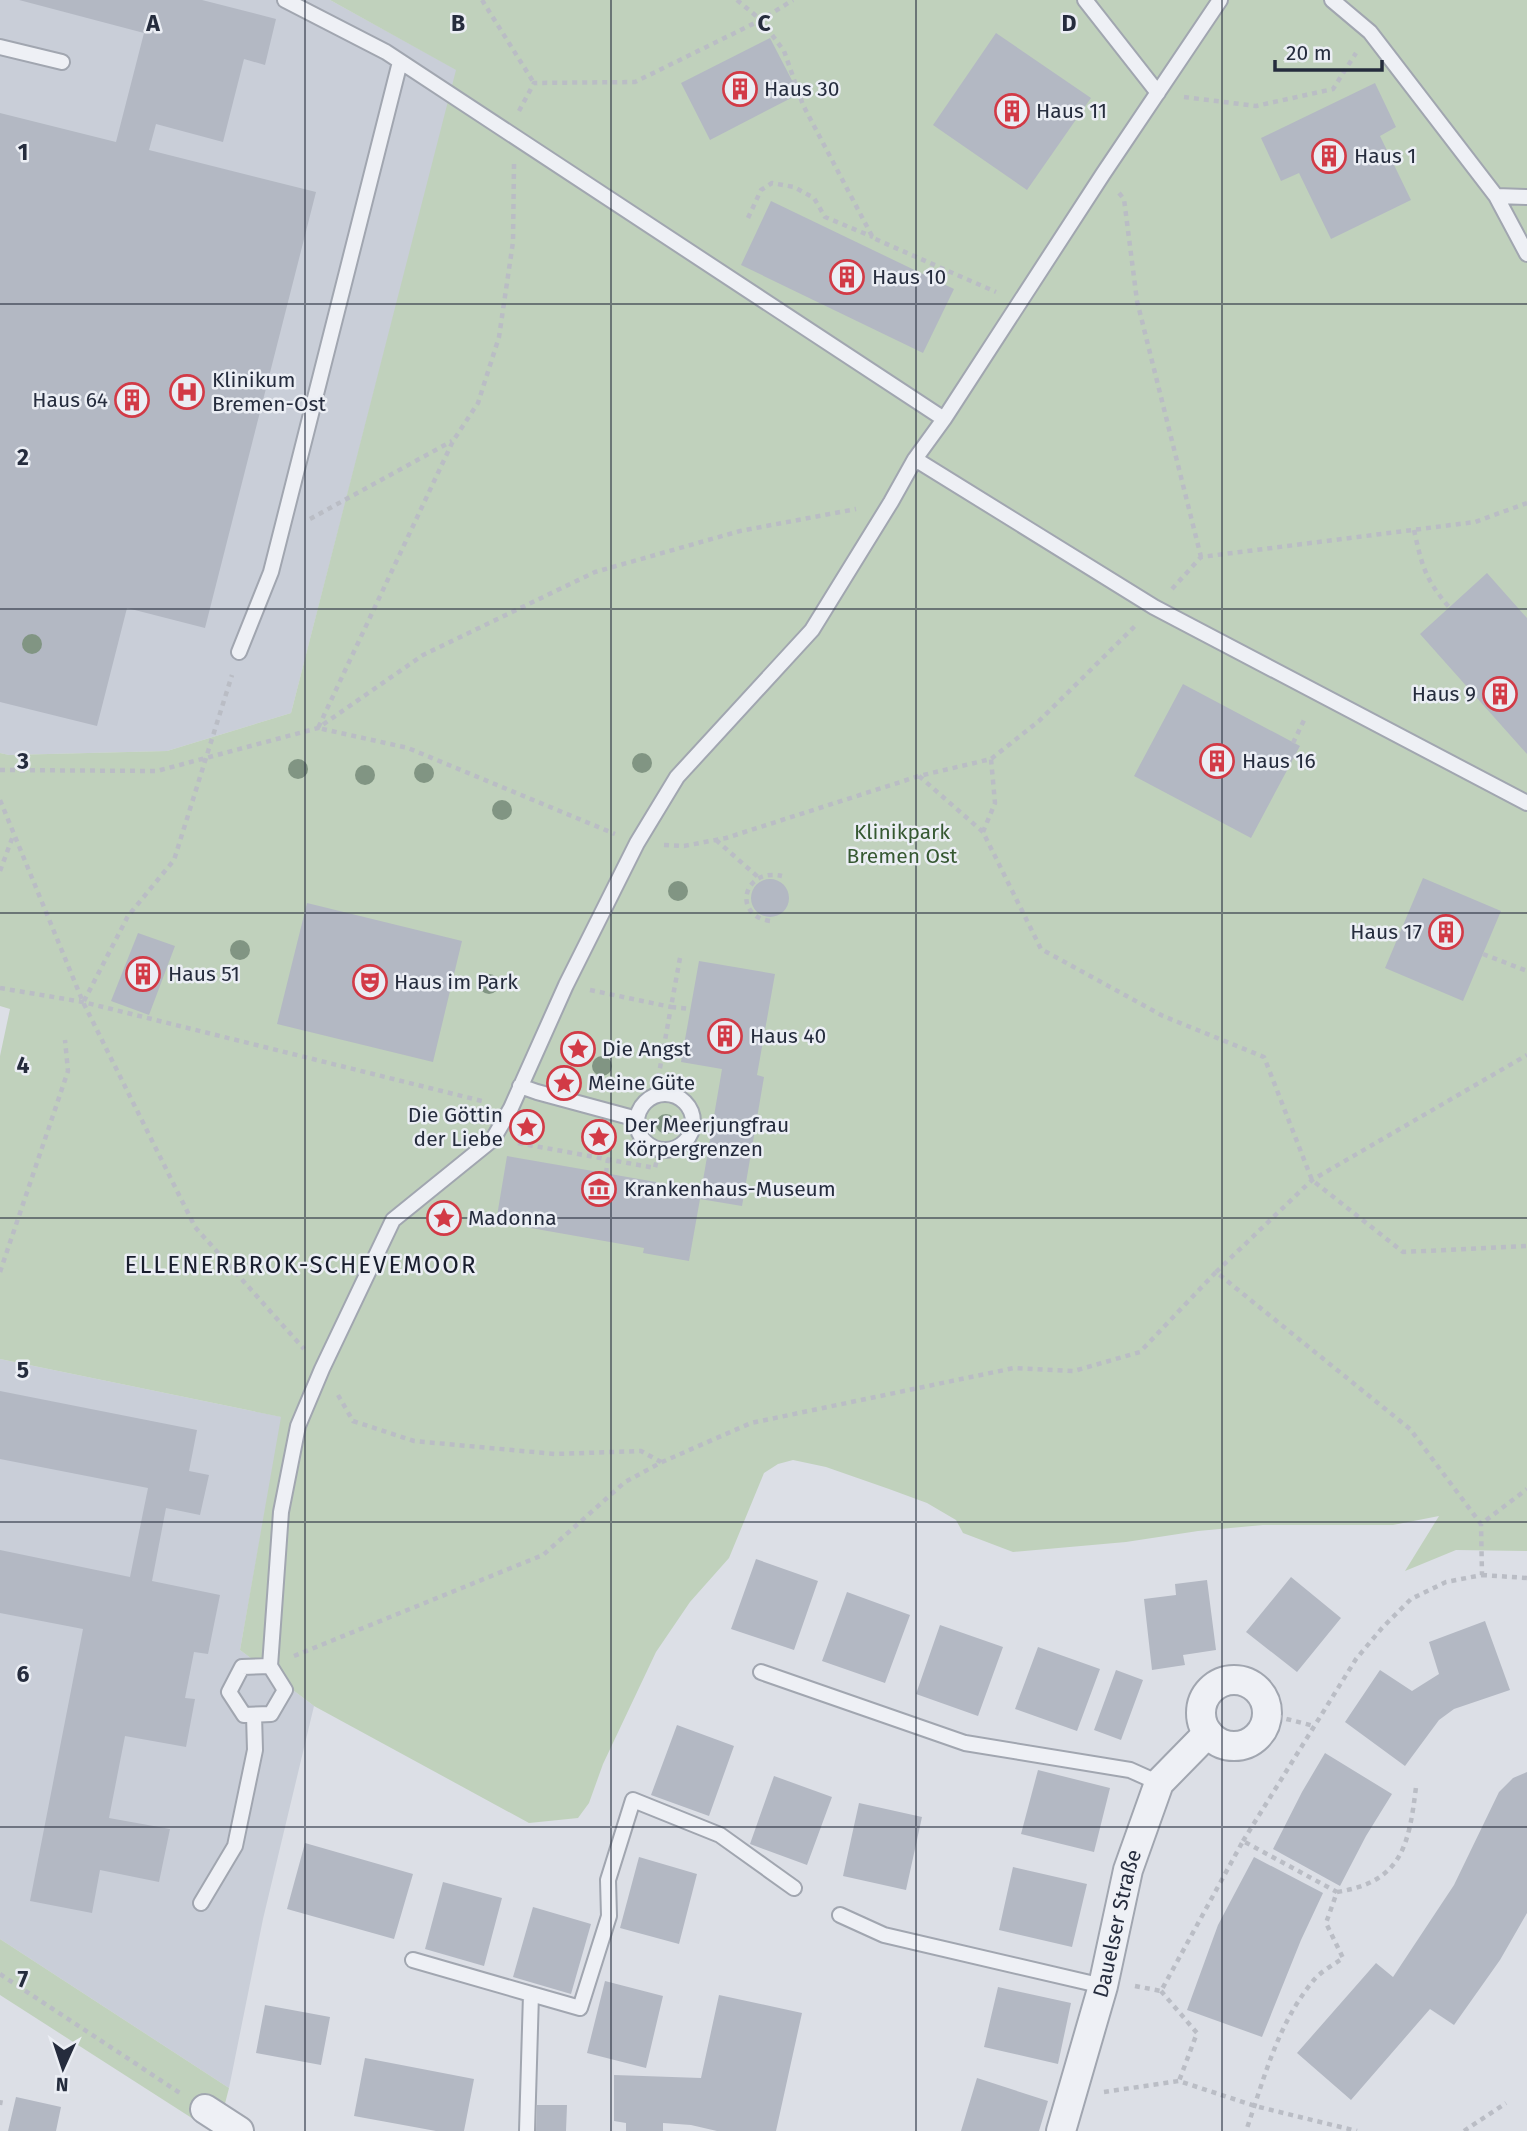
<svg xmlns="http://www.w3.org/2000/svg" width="1527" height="2131" viewBox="0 0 1527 2131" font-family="'Fira Sans',sans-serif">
<rect width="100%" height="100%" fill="#dcdfe6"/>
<!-- built -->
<path fill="#c9ced8" d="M0,0H330L457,70L291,713L167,751L9,755L0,753Z
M0,1359L282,1417L240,1650L314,1706L263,1919L229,2088L0,1939Z"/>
<!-- green -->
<path fill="#c0d1bc" d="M330,0H1527V1551L1456,1550L1405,1571L1439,1516L1393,1525H1263L1198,1531L1126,1542L1013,1552L963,1533L956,1520L927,1503L889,1489L826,1467L793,1460L778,1464L764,1473L729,1558L690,1602L656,1652L603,1764L589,1803L578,1818L529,1823L314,1706L240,1650L281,1417L0,1359V1056L10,1009L0,1006V753L9,755L167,751L291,713L456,70Z
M0,1939L229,2088L218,2131H212L0,1995Z"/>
<!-- building -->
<path fill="#b3b8c3" d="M19,0H202L276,19L265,65L244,59L223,142L156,124L149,150L316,192L205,628L127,608L97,726L0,702V113L116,142L144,33Z
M996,33L1091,98L1027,190L933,125Z
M770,38L799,94L710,140L681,83Z
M1375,83L1396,127L1380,136L1411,200L1331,239L1299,173L1281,181L1261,138Z
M771,201L954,289L923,353L741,265Z
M1487,573L1527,618V754L1420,634Z
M1183,684L1300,746L1251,838L1134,776Z
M1423,878L1501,911L1463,1001L1385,968Z
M751 898a19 19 0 1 1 38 0a19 19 0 1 1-38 0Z
M307,903L462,941L433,1062L277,1024Z
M138,933L175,946L149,1015L111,1001Z
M699,961L775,974L757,1075L764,1077L742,1206L700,1199L689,1261L643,1253L644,1248L496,1222L507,1156L656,1182V1184L701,1192L722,1069L681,1062Z
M0,1391L197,1430L189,1471L209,1475L200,1515L166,1508L152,1581L220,1595L208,1654L194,1652L185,1698L195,1699L186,1747L125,1736L109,1818L170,1829L159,1882L100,1870L92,1913L30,1901L83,1629L0,1613V1550L130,1577L148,1488L0,1459Z
M756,1559L818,1581L794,1650L731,1629Z
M1291,1577L1341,1618L1297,1672L1246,1632Z
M1207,1580L1216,1650L1183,1655L1185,1665L1152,1670L1144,1599L1176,1595L1175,1584Z
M847,1592L910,1615L885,1683L822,1661Z
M1485,1621L1510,1690L1454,1709L1439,1720L1405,1766L1345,1722L1380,1670L1412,1691L1439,1674L1429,1642Z
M940,1625L1003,1647L978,1716L916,1694Z
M1038,1647L1100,1669L1077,1731L1015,1709Z
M1116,1670L1143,1680L1121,1740L1094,1730Z
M677,1725L734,1746L709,1816L651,1795Z
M1325,1753L1392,1794L1366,1836L1340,1886L1273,1849L1302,1792Z
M1038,1770L1110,1788L1094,1852L1021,1834Z
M1527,1772V1913L1500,1960L1454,2025L1430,2009L1351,2100L1297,2053L1376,1963L1393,1977L1454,1885L1499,1792L1513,1778Z
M774,1776L832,1797L807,1865L750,1844Z
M859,1803L922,1817L906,1890L843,1876Z
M305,1843L413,1874L394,1939L287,1909Z
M639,1857L697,1874L679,1944L620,1928Z
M1254,1857L1323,1893L1301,1940L1262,2037L1187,2010L1218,1925Z
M1013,1867L1087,1884L1072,1947L999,1930Z
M443,1882L502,1898L484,1966L425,1949Z
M533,1907L591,1924L571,1994L513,1977Z
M605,1981L663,1996L646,2068L587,2053Z
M998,1987L1071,2003L1058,2064L984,2047Z
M719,1995L802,2013L776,2131H717L691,2125L663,2123V2131H626V2123L614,2121V2075L701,2078Z
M265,2005L330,2017L321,2065L256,2053Z
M365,2058L474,2079L464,2131H436L354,2116Z
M977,2078L1048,2101L1039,2131H961Z
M16,2097L61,2107L56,2131H8Z
M537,2105H567L566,2131H536Z"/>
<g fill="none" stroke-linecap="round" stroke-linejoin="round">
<!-- lane casing -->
<g stroke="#a1a6b0" stroke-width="18">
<path id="lane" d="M285,0L386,52L944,419
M1085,0L1158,93
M1332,0L1370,32L1496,196L1527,254
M0,47L62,62
M1496,196L1527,197
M915,459L1154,607L1527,803
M239,652L271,572L400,62
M520,1086L537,1092L637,1119
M637 1122a28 28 0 1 1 56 0a28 28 0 1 1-56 0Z
M270,1666L285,1690L271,1714L244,1715L229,1692L242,1667L270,1666L281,1512L298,1426L322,1369L393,1220L493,1139L511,1108L566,985L637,843L677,777L812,630L891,502L915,459L944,419L1103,174L1220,0
M761,1672L965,1743L1130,1770L1159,1783
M201,1903L235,1846L255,1750L254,1715
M840,1915L884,1935L1103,1986
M413,1960L531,1994
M527,2131L531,1994L580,2008L609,1916L608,1880L633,1800L720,1835L794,1888"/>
</g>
<!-- street casing -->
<g stroke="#a1a6b0" stroke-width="32">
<g id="street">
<circle cx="1234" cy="1713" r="33"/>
<path d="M205,2109L239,2131"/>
<path id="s1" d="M1061,2131L1103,1986L1128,1870L1159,1783L1208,1733"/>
</g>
</g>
<!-- path -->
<path stroke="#babdc5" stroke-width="4.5" stroke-dasharray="5 5" stroke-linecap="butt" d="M482,0L534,83
M737,0L761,20L784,51L803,105L873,238L996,292
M1184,97L1256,106L1333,89L1356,53
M519,111L534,83L635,82L761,20L793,0
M514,164L513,242L499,337L478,403L453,441L318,728L408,748L615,834
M1119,193L1124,199L1137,301L1201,557
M748,218L761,190L772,183L794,187L814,198L825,217L873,237
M310,519L452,441
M1414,530C1422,566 1425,579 1449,607
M1172,589L1201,557L1475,522L1527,503
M1293,743L1306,716
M0,770L157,771L318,728L423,655L595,572L740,531L856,509
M919,776L983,832L1041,949L1163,1016L1264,1057L1312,1180L1403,1252L1527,1246
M0,800L83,1002L195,1227L304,1349
M983,832L995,803L991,759
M716,840L758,877
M664,845L684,846L726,838L919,776L991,759L1039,721L1136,625
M0,871L13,836
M770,921C731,915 744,867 782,876
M1483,954L1527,971
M680,958L671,1007L691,1009
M0,988L83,1002L486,1102
M590,990L671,1007L658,1079L666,1094
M84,1001L128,916L174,860L232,675
M518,1143L655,1168L659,1150
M606,1173L608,1159
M0,1272L68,1071L65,1040
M1216,1272L1312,1180L1527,1055
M338,1395L353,1421L414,1441L555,1454L641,1451L661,1462
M1482,1575L1527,1578
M294,1656L543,1555L625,1482L662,1462L751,1423L1014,1368L1074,1371L1140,1352L1216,1272L1410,1429L1481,1524L1527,1489
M1267,1714L1314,1726
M1243,1841L1356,1659L1382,1628L1411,1599L1446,1582L1482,1575L1481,1524
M1337,1892C1402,1882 1409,1845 1416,1787
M0,1974L180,2093
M1135,1986L1161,1991L1243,1841L1337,1892L1326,1923L1343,1958C1333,1965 1320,1972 1313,1981C1277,2025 1264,2079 1246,2131
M1161,1991L1197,2033L1179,2081
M1104,2092L1179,2081L1255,2106L1357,2131
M0,2105L1,2099
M1464,2131L1506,2103"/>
<!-- lane -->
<use href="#lane" stroke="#eef0f5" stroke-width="14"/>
<!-- street -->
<use href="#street" stroke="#eef0f5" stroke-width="28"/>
</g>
<!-- trees -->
<g fill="#819583">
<circle cx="32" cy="644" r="10"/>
<circle cx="642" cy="763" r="10"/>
<circle cx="298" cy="769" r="10"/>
<circle cx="424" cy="773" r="10"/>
<circle cx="365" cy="775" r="10"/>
<circle cx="502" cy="810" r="10"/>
<circle cx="678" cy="891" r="10"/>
<circle cx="240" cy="950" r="10"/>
<circle cx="489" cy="984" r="10"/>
<circle cx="602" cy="1066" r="10"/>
<circle cx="666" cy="1124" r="10"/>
</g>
<!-- grid -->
<path fill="none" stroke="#252c3d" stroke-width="2" stroke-opacity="0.55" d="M305,0V2131M611,0V2131M916,0V2131M1222,0V2131M0,304H1527M0,609H1527M0,913H1527M0,1218H1527M0,1522H1527M0,1827H1527"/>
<!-- icons -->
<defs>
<g id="building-ring" transform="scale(1.75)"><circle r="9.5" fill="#ebeef4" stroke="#d23a46" stroke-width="1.5"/><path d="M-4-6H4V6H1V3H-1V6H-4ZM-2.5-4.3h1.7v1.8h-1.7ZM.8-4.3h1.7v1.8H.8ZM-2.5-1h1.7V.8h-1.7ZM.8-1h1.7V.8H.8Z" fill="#d23a46"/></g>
<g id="hospital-ring" transform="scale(1.75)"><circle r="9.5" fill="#ebeef4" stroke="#d23a46" stroke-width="1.5"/><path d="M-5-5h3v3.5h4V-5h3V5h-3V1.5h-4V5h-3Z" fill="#d23a46"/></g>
<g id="theatre-ring" transform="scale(1.75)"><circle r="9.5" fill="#ebeef4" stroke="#d23a46" stroke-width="1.5"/><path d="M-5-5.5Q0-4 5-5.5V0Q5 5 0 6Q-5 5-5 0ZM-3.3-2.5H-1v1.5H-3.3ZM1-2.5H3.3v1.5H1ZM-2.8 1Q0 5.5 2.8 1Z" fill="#d23a46"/></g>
<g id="sight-ring" transform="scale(1.75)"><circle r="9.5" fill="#ebeef4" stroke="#d23a46" stroke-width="1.5"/><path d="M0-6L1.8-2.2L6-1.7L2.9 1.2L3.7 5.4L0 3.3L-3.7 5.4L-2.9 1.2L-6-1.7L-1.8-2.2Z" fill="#d23a46"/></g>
<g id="museum-ring" transform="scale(1.75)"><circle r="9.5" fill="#ebeef4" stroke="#d23a46" stroke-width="1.5"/><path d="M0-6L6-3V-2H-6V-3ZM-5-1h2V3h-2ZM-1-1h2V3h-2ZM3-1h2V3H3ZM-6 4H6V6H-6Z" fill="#d23a46"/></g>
</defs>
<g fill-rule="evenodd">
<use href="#building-ring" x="740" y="89"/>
<use href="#building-ring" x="1012" y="111"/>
<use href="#building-ring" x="1329" y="156"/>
<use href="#building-ring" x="847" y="277"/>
<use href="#hospital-ring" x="187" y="392"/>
<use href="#building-ring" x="132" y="400"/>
<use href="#building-ring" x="1500" y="694"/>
<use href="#building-ring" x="1217" y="761"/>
<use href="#building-ring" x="1446" y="932"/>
<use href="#building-ring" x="143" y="974"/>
<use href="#theatre-ring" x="370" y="982"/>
<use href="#building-ring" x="725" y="1036"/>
<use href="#sight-ring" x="578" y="1049"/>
<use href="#sight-ring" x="564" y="1083"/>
<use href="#sight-ring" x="527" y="1127"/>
<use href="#sight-ring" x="599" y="1137"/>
<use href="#museum-ring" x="599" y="1189"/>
<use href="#sight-ring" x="444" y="1218"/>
</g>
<g text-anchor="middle" stroke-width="5" stroke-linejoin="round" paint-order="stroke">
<!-- poi labels -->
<g font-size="21" fill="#252c3d" stroke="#ebeef4" text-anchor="start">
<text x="764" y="96">Haus 30</text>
<text x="1036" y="118">Haus 11</text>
<text x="1354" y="163">Haus 1</text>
<text x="872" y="284">Haus 10</text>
<text x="212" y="387">Klinikum<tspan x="212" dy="24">Bremen-Ost</tspan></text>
<text x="108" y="407" text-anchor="end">Haus 64</text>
<text x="1476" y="701" text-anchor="end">Haus 9</text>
<text x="1242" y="768">Haus 16</text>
<text x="1422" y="939" text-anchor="end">Haus 17</text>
<text x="168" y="981">Haus 51</text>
<text x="394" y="989">Haus im Park</text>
<text x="750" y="1043">Haus 40</text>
<text x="602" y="1056">Die Angst</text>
<text x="588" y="1090">Meine Güte</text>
<text x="503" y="1122" text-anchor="end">Die Göttin<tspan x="503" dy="24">der Liebe</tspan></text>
<text x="624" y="1132">Der Meerjungfrau<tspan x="624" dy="24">Körpergrenzen</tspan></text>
<text x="624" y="1196">Krankenhaus-Museum</text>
<text x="468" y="1225">Madonna</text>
</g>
<!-- park labels -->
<g font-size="21" fill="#365932" stroke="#ebeef4">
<text x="902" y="839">Klinikpark<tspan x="902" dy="24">Bremen Ost</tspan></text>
</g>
<!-- street labels -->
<g font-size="21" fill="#252c3d" stroke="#ebeef4">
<text dy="7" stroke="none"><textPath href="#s1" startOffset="215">Dauelser Straße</textPath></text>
</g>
<!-- quarter labels -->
<g font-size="24" letter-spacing="2" fill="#181d2d" stroke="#ebeef4">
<text x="301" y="1273">ELLENERBROK-SCHEVEMOOR</text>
</g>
</g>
<g font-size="23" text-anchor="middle" font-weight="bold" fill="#252c3d" stroke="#ebeef4" stroke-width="5" stroke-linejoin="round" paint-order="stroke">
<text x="153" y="31">A</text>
<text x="458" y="31">B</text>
<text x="764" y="31">C</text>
<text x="1069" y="31">D</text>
<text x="23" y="160">1</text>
<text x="23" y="465">2</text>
<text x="23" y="769">3</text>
<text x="23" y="1073">4</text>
<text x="23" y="1378">5</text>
<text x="23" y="1682">6</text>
<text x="23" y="1987">7</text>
</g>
<!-- north arrow -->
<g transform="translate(63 2068) rotate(183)" stroke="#ebeef4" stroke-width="5" paint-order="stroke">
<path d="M0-5L12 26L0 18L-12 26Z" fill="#252c3d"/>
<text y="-10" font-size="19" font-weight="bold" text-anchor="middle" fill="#252c3d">N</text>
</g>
<!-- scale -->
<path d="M1275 60v10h107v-10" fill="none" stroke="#252c3d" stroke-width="3.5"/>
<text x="1286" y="60" font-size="21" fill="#252c3d" stroke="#ebeef4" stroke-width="5" paint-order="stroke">20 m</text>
</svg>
